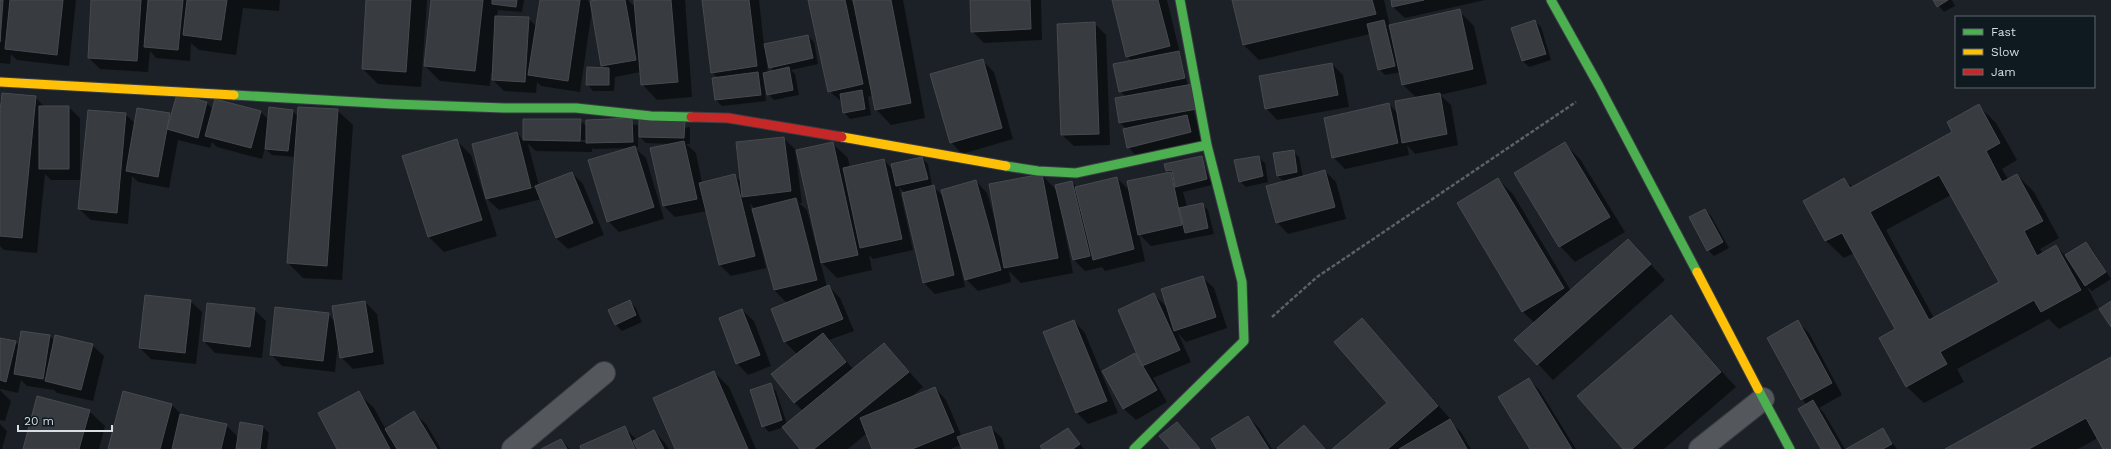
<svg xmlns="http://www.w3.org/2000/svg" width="2111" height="449" viewBox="0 0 2111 449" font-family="'Work Sans',sans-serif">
<rect width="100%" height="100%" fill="#1b2126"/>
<!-- shadow -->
<path fill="#0007" fill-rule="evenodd" d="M0,0H76L69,66L17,60L11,54L10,64L0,63Z
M92,0H280L279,11L243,8L236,55L199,50L191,43L190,61L156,58L150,51L148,72L100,69L89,58Z
M367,0H427L421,87L378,84L363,69Z
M432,0H524L522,12L498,10L497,17L528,18L537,27L541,0H587L590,2L603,0H628L636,8L635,0H685L692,97L657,100L642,84L641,72L615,77L614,91H593L587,84L605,69L602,65L592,10L580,92L541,86L537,82L536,93L504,91L493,80V73H491L490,86L440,81L425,66Z
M703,0H759L764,45L808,36L814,42L818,64L791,70L795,74L799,95L774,100L768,94L765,75L763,76L766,101L722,106L716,100L713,78H718L712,72ZM765,50H766L770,67L774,71L768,73Z
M809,0H851L855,4L854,0H903L925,118L891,125L876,109L873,95L868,97L871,115L850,119L844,112L842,102L829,91Z
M971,0H1041L1042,40L984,43L972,31Z
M1113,0H1167L1202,144L1139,159L1128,147L1127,129L1120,123L1126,97L1120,91L1132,61L1127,56Z
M1233,0H1384L1390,26L1459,11L1474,26L1487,84L1440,95L1451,105L1458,145L1415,154L1407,145L1409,155L1345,169L1333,157L1389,104L1398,114L1417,98L1403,85L1401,72L1385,75L1379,69L1370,34L1259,60L1244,45Z
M1392,0H1485L1405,18L1393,7Z
M1934,0H1952L1955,6L1944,12Z
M1535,21L1541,27L1551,60L1529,67L1523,61L1512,28Z
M1094,23L1106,35L1110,145L1074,146L1062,135Z
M982,60L994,72L1013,139L962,154L951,142Z
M1332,64L1343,75L1349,107L1277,120L1266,108Z
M35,97L45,107H69L80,118V180H51L45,174L37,253L4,250L0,246V99L2,101Z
M207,103L213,109L260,111L269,120L292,110L298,117L337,110L353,125L342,280L303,278L288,263L296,157L272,155L265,148L262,159L217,147L212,142L210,148L178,140L169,188L138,182L132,176L128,224L91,220L79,209L125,114L135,123L170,114L171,116Z
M1979,106L1996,123L2017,160L2002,169L2008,179L2017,175L2034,192L2059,238L2040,249L2043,254L2056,247L2066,256L2086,243L2092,249L2111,279L2092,291L2087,287L2098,308L2059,329L2049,319L1957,369L1964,382L1924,403L1906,386L1896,329L1854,253L1844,258L1826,241L1804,201L1844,179L1853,188L1954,133ZM1951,195L2000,282L1934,318L1886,230Z
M524,120H580L587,127V121L638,125V147L635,148L646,158L664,219L619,232L608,221L629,148L593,149L592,147V152L536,151L528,144L539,186L572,173L583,184L604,235L568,249L556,238L541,199L499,210L487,199L474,145L517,133L524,141ZM534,139L585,140V142L534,141ZM536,186V187L494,198V196Z
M690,127V144H686L696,153L702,183L734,175L741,182L783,138L795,149L802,203H799L807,210L816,246L818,245L832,143L848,158L850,168L884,160L893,170L922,158L928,164L932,185L944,197L976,181L987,193L995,220L1042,175L1057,191L1072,182L1077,187L1117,178L1130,191L1169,173L1167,171L1201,157L1212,185L1183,192L1187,207L1202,204L1208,210L1214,234L1151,246L1139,234L1145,261L1105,271L1102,267L1085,271L1073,259L1065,223H1063L1073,273L1021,283L1009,271L1011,282L978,291L966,279L961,260H959L965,287L935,294L923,282L905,193L899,187L913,250L873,259L869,255L872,270L837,278L820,261L827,287L829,286L840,298L854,331L829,340L853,369L884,344L923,387L910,398L935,388L946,400L962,437L990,427L1002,438L1005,449H963L961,445L951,449H873L867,433L848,449H802L784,427L769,432L763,426L770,385L776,391L787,424L803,411L794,402L797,354L785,342L772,309L787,303L774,290L754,209H755L750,203L766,268L731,276L720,265L707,211L675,217L664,206L652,149L672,144L646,143L639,136Z
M456,140L471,155L497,236L444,252L429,237Z
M1565,144L1580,159L1625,232L1575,262L1560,246L1515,174Z
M1293,151L1299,157L1303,177L1325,171L1336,182L1346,219L1288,234L1277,222L1284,182L1278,176Z
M1258,157L1265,163L1268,182L1246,187L1240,181Z
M1498,179L1513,194L1571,291L1643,256L1665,280L1553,380L1516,340L1535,323L1523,312L1458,203Z
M1705,210L1711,216L1729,248L1714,256L1708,250Z
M1202,277L1214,288L1227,328L1186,342L1178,333L1191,362L1153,378L1167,402L1136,420L1124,409L1103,372L1135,354L1141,360L1154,295L1168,308Z
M190,301L202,312L196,364L151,359L140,348Z
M365,302L377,314L384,364L353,369L341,357L338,342L335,372L282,366L271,354L328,314L335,322Z
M630,302L636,308L642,322L622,331L616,325L609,310Z
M254,309L266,321L262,358L215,353L204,341Z
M742,310L754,321L771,366L748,375L737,363Z
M1671,316L1736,387L1664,449H1625Z
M1362,319L1453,422L1451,423L1461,432L1471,449H1334L1388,403Z
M1074,321L1085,333L1118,413L1088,424L1077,413L1044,333Z
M1798,322L1809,333L1842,395L1819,408L1824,413L1845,449H1823L1807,405L1802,399Z
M49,336L55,341L92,345L104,356L93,401L57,393L54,390L27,386L21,380L18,393L0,389V339L15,342L20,346Z
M2111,359V449H2104L2098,438L2078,449H1947Z
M714,372L729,387L756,449H676Z
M1529,379L1540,391L1576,449H1531Z
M0,390L11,401L5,421L0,420Z
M358,393L374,408L386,430L414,413L426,424L441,449H338Z
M171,404L182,415L226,425L239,438L241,424L263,427L269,433L267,449H109Z
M89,411L105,426L99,449H24Z
M1248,417L1259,428L1272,449H1218Z
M1177,423L1183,429L1200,449H1172Z
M0,424L7,431L2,449H0Z
M624,427L637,440L654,431L665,443L669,449H582Z
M1068,429L1084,449H1043Z
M1882,429L1897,449H1848Z
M561,440L570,449H544Z"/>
<!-- building -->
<path fill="#383b40" stroke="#474a4f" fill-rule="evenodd" d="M0,0H3L0,42Z
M10,0H63L57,55L5,49Z
M91,0H141L137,61L88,58Z
M148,0H183L178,50L144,47Z
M187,0H227L221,40L183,35Z
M366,0H411L406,72L362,69Z
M431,0H483L475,71L424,66Z
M492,0H517L516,7L492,4Z
M540,0H580L568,81L528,75Z
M597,0H625L636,60L601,66L590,1Z
M634,0H671L678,82L641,85Z
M702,0H749L757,66L711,73Z
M808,0H845L863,84L828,92Z
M853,0H891L911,103L875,110Z
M970,0H1030L1031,29L971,32Z
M1112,0H1158L1170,46L1126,57Z
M1232,0H1372L1376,14L1243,45Z
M1391,0H1424L1392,7Z
M1933,0H1948L1937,7Z
M1460,9L1473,69L1402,85L1389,25Z
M495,16L529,17L525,82L492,80Z
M1384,20L1395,66L1378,70L1367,24Z
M1535,20L1546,54L1522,61L1511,28Z
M1095,22L1099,134L1061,135L1057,24Z
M808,35L813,58L769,68L764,44Z
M1179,51L1185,78L1119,92L1113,64Z
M983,59L1002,128L950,143L930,74Z
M1332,63L1338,95L1265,109L1259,76Z
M587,67L609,68V85H586Z
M789,67L793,90L767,95L763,73Z
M758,72L761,95L715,100L712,78Z
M1193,84L1197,109L1119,123L1115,98Z
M862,90L865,109L843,113L840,94Z
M2,93L36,96L22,238L0,236V111Z
M1440,93L1447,134L1402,143L1395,101Z
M177,94L207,102L198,138L167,129Z
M215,99L261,111L251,148L205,136Z
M1389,103L1398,143L1332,158L1324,118Z
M1979,104L2000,143L1986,151L2002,182L2017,174L2043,221L2024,231L2037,256L2056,245L2081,290L2041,312L2034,300L1940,352L1947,364L1906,387L1879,338L1895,329L1842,233L1825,241L1803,201L1844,178L1850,188L1952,132L1947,122ZM1939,175L1999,282L1929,320L1870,212Z
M39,106H69V169H39Z
M269,107L293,110L288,151L265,149Z
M298,107L338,109L327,266L287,263Z
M137,108L170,113L158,177L126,171Z
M88,110L126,113L117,213L78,209Z
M1187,115L1191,132L1127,148L1123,129Z
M632,118L633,142L586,143V120Z
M523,119H581L580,141L523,140Z
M639,119L685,120L684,138L639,137Z
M517,132L531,188L486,199L472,144Z
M784,137L791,191L742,197L736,142Z
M457,139L482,220L428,237L402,156Z
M684,141L697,199L663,206L650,148Z
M833,142L858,255L821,263L796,150Z
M1565,142L1610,217L1559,247L1514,173Z
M635,146L654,207L607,222L588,160Z
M1294,150L1297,172L1277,176L1273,153Z
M1202,156L1207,179L1175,187L1172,170L1166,171L1164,164Z
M1259,156L1263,176L1239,182L1234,160Z
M922,157L928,179L896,186L891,164Z
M884,159L902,239L860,248L843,168Z
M1325,170L1335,207L1276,223L1266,186Z
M572,172L593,223L556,238L535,186Z
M1171,172L1182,225L1138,235L1127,181Z
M735,174L755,256L719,265L699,183Z
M1042,174L1058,258L1004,268L989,184Z
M1117,177L1134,249L1093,260L1075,187Z
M1498,178L1564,288L1522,312L1457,203Z
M976,180L1001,270L965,280L941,190Z
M1072,181L1090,256L1073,260L1055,185Z
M934,185L954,275L923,283L902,193Z
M796,198L817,280L774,290L752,209Z
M1203,203L1208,228L1185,233L1179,208Z
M1705,209L1723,242L1707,251L1689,217Z
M1628,239L1651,264L1537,365L1514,340Z
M2086,242L2106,272L2085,286L2065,255Z
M1203,276L1216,317L1174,331L1161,289Z
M829,285L843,319L784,342L771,309Z
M1154,293L1180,350L1142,366L1118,310Z
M145,295L191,300L185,353L139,348Z
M630,300L636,315L615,325L608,310Z
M365,301L373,352L340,358L332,306Z
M2111,301V327L2099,309Z
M207,303L255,308L250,347L203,341Z
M275,307L329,313L323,361L270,355Z
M742,309L760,355L736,364L719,318Z
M1671,315L1721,372L1632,449H1623L1577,396Z
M1362,318L1438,406L1388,449H1332L1387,403L1334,342Z
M1074,320L1107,401L1076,413L1043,332Z
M1798,320L1832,383L1801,400L1767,338Z
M21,331L50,335L43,379L14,374Z
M823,333L846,362L794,403L771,374Z
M55,335L93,344L81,390L45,381Z
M0,338L16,341L6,382L0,380Z
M884,343L909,372L814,449H800L782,427Z
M1135,353L1157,390L1123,409L1102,371Z
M2111,357V449H2103L2086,418L2029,449H1945Z
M714,371L748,449H675L653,398Z
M1529,378L1572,449H1530L1498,397Z
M771,383L782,420L762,427L750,390Z
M935,387L954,432L912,449H872L860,418Z
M123,391L172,404L160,449H108Z
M359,391L390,449H337L318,413Z
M37,396L90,410L79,449H23Z
M1813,400L1841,449H1821L1798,409Z
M414,411L437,449H397L385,429Z
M180,414L227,424L221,449H172Z
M1248,416L1269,449H1217L1211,439Z
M1450,419L1467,449H1399Z
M240,422L263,426L260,449H236Z
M1177,422L1200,449H1170L1159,436Z
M1304,425L1325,449H1278L1277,448Z
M625,426L635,449H581L580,446Z
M991,426L998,449H962L957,437Z
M1068,428L1080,444L1073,449H1042L1040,446Z
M1883,428L1892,444L1883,449H1846Z
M654,430L664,449H637L633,441Z
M561,439L567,449H541Z"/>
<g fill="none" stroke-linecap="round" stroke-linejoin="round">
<!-- street casing -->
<g stroke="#393d42" stroke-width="24">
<path id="street" d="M513,449L604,373
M1700,449L1763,399"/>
</g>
<!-- fast casing -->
<g stroke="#393d42" stroke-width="11">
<path id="fast" d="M1551,0L1599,86L1697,272
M234,95L393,104L504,108H576L651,116L691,117
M1006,166L1038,171L1076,173L1207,145
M1758,389L1790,449
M1134,449L1244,341L1242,282L1207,145L1180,0"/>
</g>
<!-- slow casing -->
<g stroke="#393d42" stroke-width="11">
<path id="slow" d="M0,82L234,95
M842,137L1006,166
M1697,272L1758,389"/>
</g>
<!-- jam casing -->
<g stroke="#393d42" stroke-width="11">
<path id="jam" d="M691,117L728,118L842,137"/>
</g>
<!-- path -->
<path stroke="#5c6164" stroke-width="2.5" stroke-dasharray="4 2" stroke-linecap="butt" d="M1272,317L1317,277L1576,102"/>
<!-- street -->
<use href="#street" stroke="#54585d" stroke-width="22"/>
<!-- fast -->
<use href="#fast" stroke="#4caf50" stroke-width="9"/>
<!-- slow -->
<use href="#slow" stroke="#ffc107" stroke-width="9"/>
<!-- jam -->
<use href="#jam" stroke="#c62828" stroke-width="9"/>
</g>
<!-- legend -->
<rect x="1955" y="16" width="140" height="72" fill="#0e1920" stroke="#5f686e"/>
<rect x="1963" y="29" width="20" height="6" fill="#4caf50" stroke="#5f686e"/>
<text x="1991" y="36" font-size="12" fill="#d8dfe4">Fast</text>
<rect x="1963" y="49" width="20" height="6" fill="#ffc107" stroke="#5f686e"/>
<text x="1991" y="56" font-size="12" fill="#d8dfe4">Slow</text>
<rect x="1963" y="69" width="20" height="6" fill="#c62828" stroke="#5f686e"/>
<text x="1991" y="76" font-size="12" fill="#d8dfe4">Jam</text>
<!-- scale -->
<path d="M18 425v6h94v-6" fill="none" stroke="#d8dfe4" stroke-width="2"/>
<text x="24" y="425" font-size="12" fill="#d8dfe4" stroke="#0e1920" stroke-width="3" paint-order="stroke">20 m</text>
</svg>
